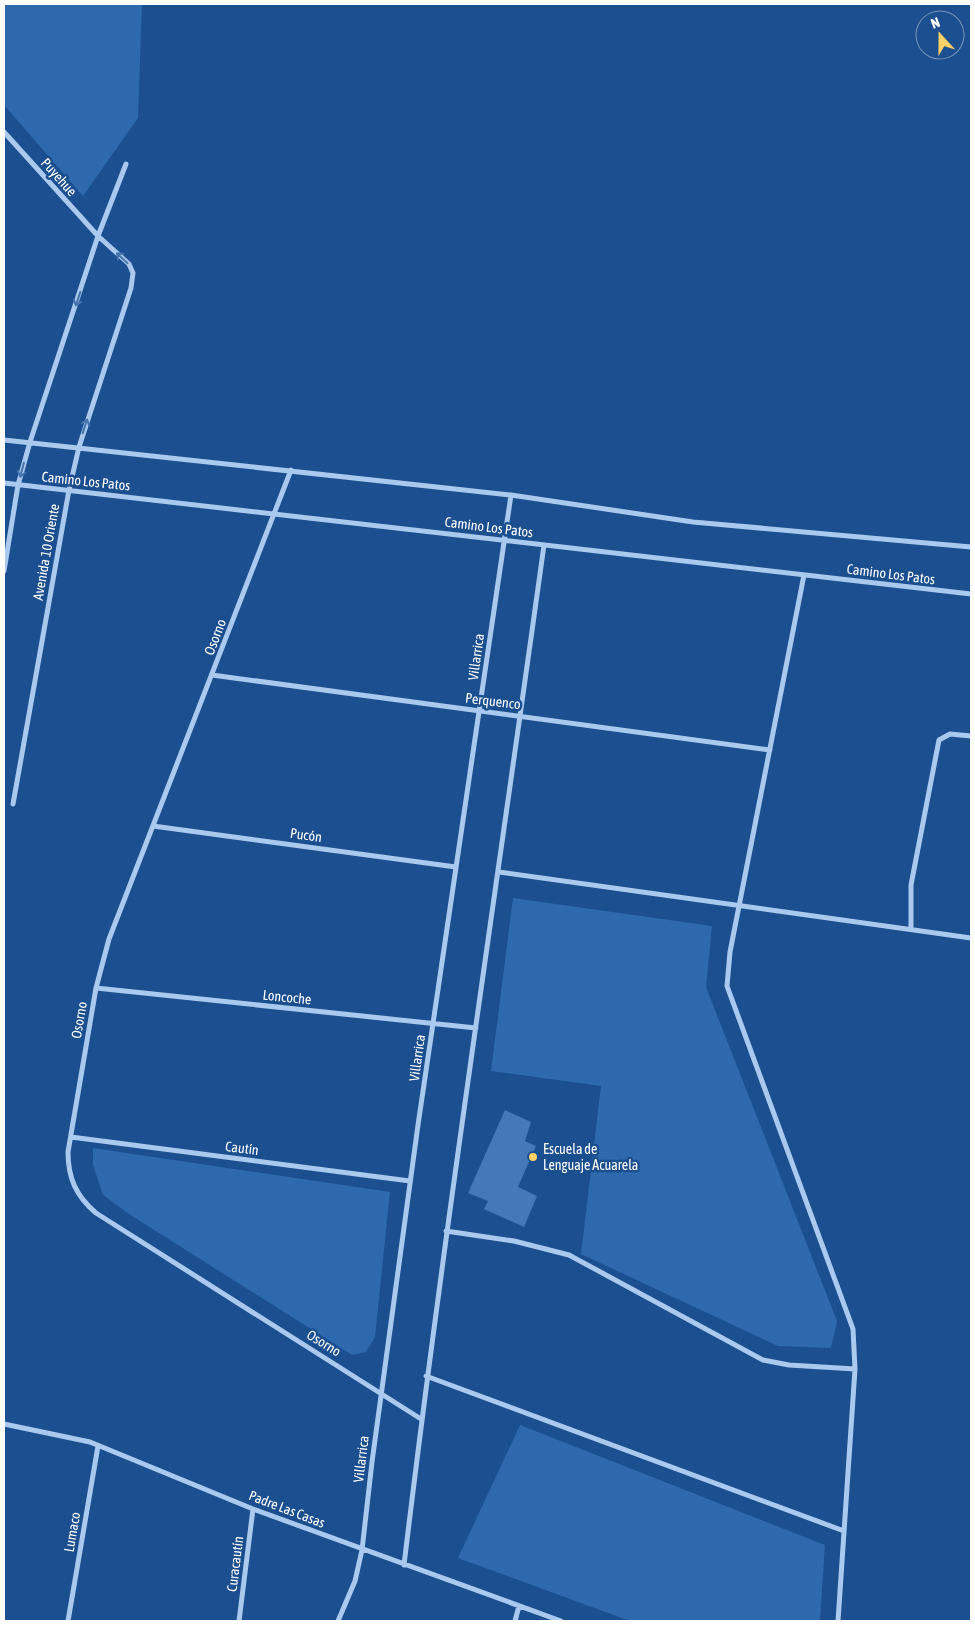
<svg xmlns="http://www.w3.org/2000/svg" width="975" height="1625" viewBox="0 0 975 1625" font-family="'Asap Condensed',sans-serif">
<rect width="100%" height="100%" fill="#1b4f8f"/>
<!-- green -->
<path fill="#2e69ad" d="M4,4H142L138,118L83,196L4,105Z
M513,898L712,926L706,987L837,1321L831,1348L778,1346L581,1254L601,1086L491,1071Z
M93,1148L390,1192L375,1337L366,1352L352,1355L132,1216L103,1195L93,1165Z
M520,1425L825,1545L820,1621H630L458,1558Z"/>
<!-- building -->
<path fill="#4478b7" d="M505,1110L531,1122L525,1141L536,1146L518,1187L537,1196L524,1227L484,1209L488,1201L468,1193Z"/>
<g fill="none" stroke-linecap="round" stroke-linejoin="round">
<!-- minor -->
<path stroke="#a9c9ee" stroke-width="5" d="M4,132L98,236L129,264L133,273L131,288L79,447L69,490L13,804
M4,440L511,495L693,522L971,547
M291,470L109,939L96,988L68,1152C68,1178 76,1196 96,1213L421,1419
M4,483L971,594
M4,571L18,485L30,442L98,236L126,164
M804,575L730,952L727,986L853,1329L855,1369L838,1621
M212,675L770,750
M153,826L456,867
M499,872L971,938
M911,929V885L939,740L950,734L971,736
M96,988L476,1028
M71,1137L410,1181
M446,1231L514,1241L569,1255L763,1360L789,1365L855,1369
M426,1376L844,1531
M4,1424L90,1442L253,1509L561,1621
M404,1565C445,1224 497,885 544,545
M68,1621L98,1446
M239,1621L253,1509
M338,1621L355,1581L362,1550L372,1462L418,1125L511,495
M515,1621L519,1606"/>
</g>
<!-- one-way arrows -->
<defs><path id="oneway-shaft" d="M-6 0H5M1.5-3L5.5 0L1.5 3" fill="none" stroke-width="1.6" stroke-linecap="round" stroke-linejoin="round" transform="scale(1.25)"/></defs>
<g stroke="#4674ac">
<use href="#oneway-shaft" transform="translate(122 258) rotate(-137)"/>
<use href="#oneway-shaft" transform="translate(78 299) rotate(108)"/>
<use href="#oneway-shaft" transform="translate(85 426) rotate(-72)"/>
<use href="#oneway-shaft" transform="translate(22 470) rotate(105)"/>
</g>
<!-- markers -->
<circle fill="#ffd166" stroke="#1b4f8f" stroke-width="2" cx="533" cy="1157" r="5"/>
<g text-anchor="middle" stroke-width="5" stroke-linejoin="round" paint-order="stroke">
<!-- street labels -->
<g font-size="14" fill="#fff" stroke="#1b4f8f">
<text transform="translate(59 177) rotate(48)" y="5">Puyehue</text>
<text transform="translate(86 481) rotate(6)" y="5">Camino Los Patos</text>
<text transform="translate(489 527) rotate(7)" y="5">Camino Los Patos</text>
<text transform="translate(46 552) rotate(-80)" y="5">Avenida 10 Oriente</text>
<text transform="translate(891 574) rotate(7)" y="5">Camino Los Patos</text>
<text transform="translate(215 637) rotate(-69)" y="5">Osorno</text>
<text transform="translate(476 657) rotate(-82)" y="5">Villarrica</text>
<text transform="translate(493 701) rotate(7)" y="5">Perquenco</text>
<text transform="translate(306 835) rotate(8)" y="5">Pucón</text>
<text transform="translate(287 997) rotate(6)" y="5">Loncoche</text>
<text transform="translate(79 1020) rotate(-80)" y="5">Osorno</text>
<text transform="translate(417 1058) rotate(-82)" y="5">Villarrica</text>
<text transform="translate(242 1148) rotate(7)" y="5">Cautín</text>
<text transform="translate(324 1343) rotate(32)" y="5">Osorno</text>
<text transform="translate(361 1459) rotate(-83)" y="5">Villarrica</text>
<text transform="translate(287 1509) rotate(21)" y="5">Padre Las Casas</text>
<text transform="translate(72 1532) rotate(-80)" y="5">Lumaco</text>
<text transform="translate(235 1564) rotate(-83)" y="5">Curacautín</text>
</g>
<!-- poi labels -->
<g font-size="14" fill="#fff" stroke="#1b4f8f" text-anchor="start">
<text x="543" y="1154">Escuela de<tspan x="543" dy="16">Lenguaje Acuarela</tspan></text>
</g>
</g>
<!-- border -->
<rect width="975" height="1625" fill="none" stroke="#ffffff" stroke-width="10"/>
<!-- north arrow -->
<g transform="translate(940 35) rotate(339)"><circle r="24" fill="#1b4f8f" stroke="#7695bc"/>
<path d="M0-4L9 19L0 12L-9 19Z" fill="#ffd166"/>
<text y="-8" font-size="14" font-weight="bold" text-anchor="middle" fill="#ffffff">N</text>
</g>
</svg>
